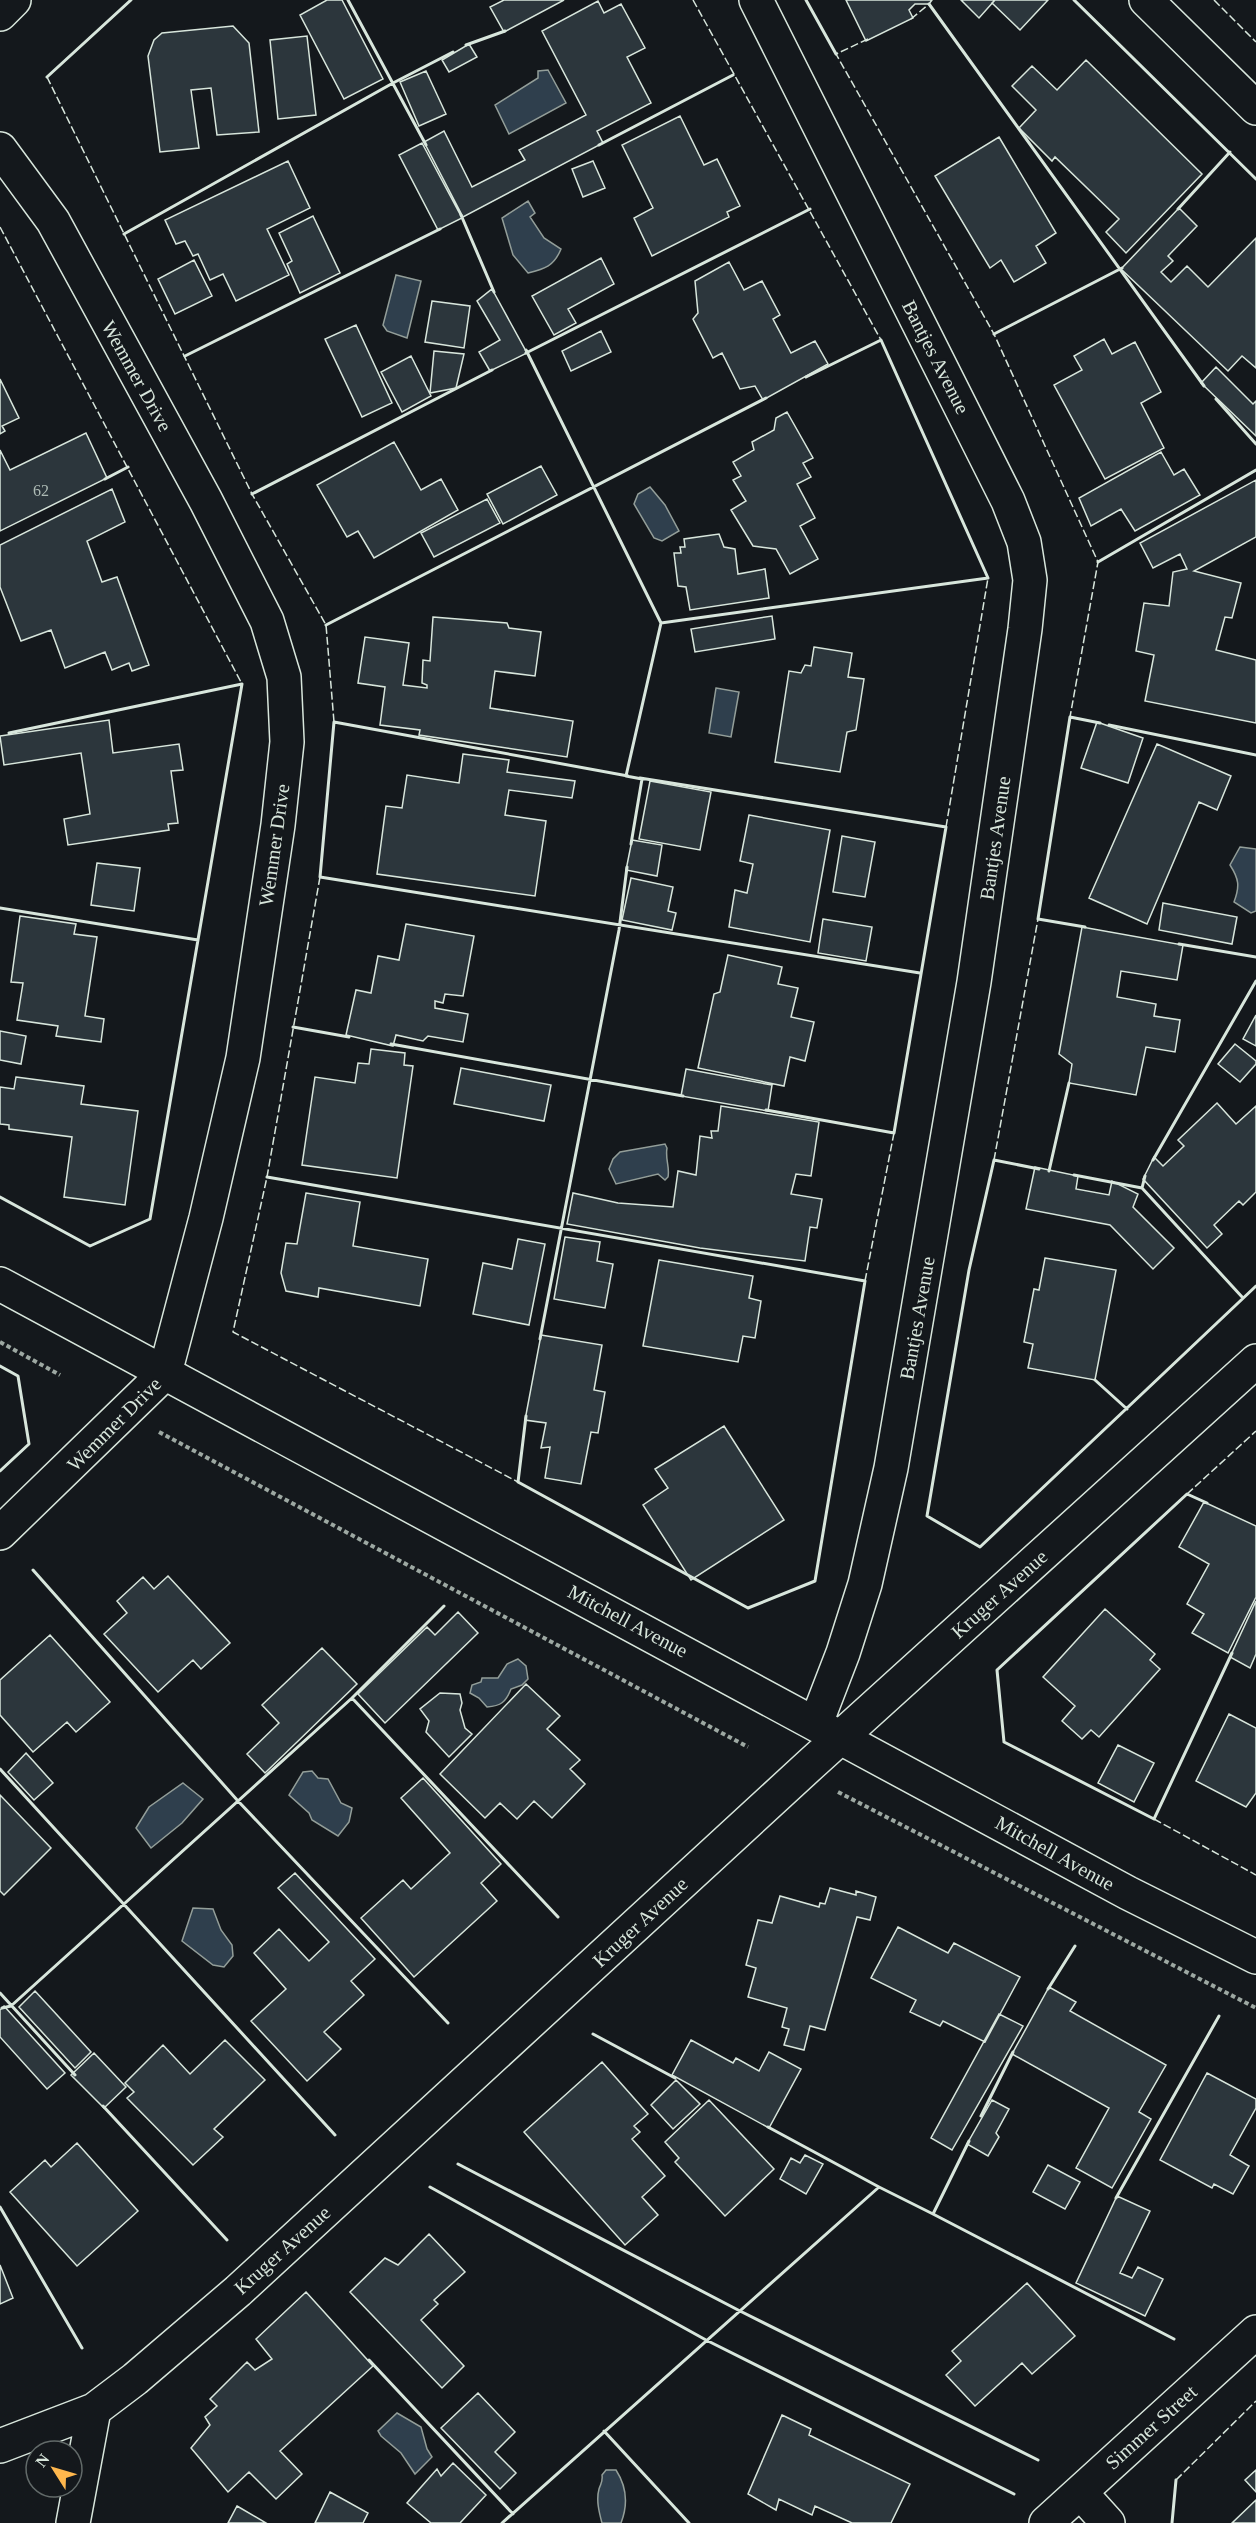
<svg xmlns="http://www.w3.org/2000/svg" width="1256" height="2523" viewBox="0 0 1256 2523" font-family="Georgia,serif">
<rect width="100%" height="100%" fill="#14181c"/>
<!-- water -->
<path fill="#2f3f4d" stroke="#939e99" stroke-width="1.5" d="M548,70L566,103L509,134L495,105L538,78V71Z
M528,201L535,213L530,217L544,238L561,249C554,266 545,269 528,273L513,255L502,218Z
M396,275L421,281L407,338L387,331L383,325Z
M650,487L665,505L679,531L662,541L654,538L634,504L638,494Z
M716,688L739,692L731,737L709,733Z
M1240,847L1256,849V911L1251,913L1234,902C1240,886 1239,879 1230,865Z
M665,1144L667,1148C665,1159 670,1167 668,1177L665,1180L658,1174L616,1184L609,1169L613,1159L620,1152Z
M518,1659L526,1666L528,1679L522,1685L511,1689C506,1702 501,1706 487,1707L479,1698L470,1693L472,1685L481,1682L482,1678H498L507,1664Z
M312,1771L318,1778L328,1779L341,1803L352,1808L349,1822L338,1836L312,1820L309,1813L289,1795L303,1772Z
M183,1783L203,1799L182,1823L151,1848L136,1828L149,1807Z
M193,1908L213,1909L221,1930L232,1945L233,1956L224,1967L213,1965L182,1941Z
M397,2413L421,2427L427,2449L432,2457L415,2474L401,2453L381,2436L378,2431Z
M606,2470H616C627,2487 628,2505 621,2523H602C599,2512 596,2500 599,2489C601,2483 603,2482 602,2475Z"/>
<!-- building -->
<path fill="#2c363c" stroke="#d8e6dc" stroke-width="1.5" d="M327,0H342L383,79L344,99L300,15Z
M504,0H564L504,32L490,7Z
M846,0H932L929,4H915L909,10L913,18L866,41Z
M961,0H995L979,18Z
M995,0H1048L1020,30L992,3Z
M598,1L604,13L621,4L645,48L627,57L651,103L597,131L603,143L463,217L424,142L444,131L472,187L525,160L519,150L586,115L542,31Z
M233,26L249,43L259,132L217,135L211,88L191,90L199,148L160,152L148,56L154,40L162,33Z
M307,36L316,115L278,119L270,40Z
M469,44L477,57L449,72L442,60Z
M1086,60L1202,174L1126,253L1106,232L1119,219L1055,157L1052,161L1019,128L1036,110L1012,86L1032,66L1057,90Z
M426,71L446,114L419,126L400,82Z
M680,116L704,165L717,159L740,206L727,212L729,217L652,256L634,218L653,208L622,145Z
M999,137L1056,233L1036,246L1046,263L1014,282L1001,260L990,268L935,176Z
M422,143L462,218L438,230L399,155Z
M288,161L310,208L267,229L289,275L236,301L223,274L210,280L198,254L193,256L185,241L176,244L165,220Z
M593,161L605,188L583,197L572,169Z
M1179,208L1197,226L1168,256L1173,261L1161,272L1171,282L1187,266L1208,287L1256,238V368L1242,356L1228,371L1121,269Z
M313,216L340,273L300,293L287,264L292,261L279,233Z
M601,258L614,284L568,309L576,323L554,335L532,296Z
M194,260L212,296L175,314L158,279Z
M729,262L744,290L762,281L780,315L773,319L791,353L815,341L828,364L763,400L755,386L740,389L722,353L713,358L693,319L698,313L695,281Z
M492,289L527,353L490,371L479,352L500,340L477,301Z
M432,301L470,306L464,348L425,342Z
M356,325L392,403L362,417L325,339Z
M601,331L611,352L571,371L562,351Z
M1104,339L1112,354L1135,342L1161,392L1141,403L1164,448L1105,479L1054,385L1082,370L1074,356Z
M434,351L464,354L456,388L430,393Z
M411,356L431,396L402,412L381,372Z
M1216,367L1253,404L1256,401V436L1201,383Z
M0,379L19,418L2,426L5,431L0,434Z
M787,412L813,458L803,463L811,477L797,484L815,518L800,526L818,559L790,574L776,549L753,546L731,510L746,501L733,480L741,476L733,462L754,450L752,442L774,430L776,418Z
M86,433L107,478L0,531V450L10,470Z
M394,442L421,490L441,479L458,510L374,558L358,531L347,537L317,485Z
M1161,452L1174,475L1184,469L1200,495L1135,531L1121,509L1091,526L1079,498Z
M541,466L557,495L503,524L487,494Z
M1256,480V537L1194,571L1241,583L1232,618L1225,617L1216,650L1256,660V723L1145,701L1154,655L1136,651L1144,603L1169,606L1173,572L1187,569L1180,554L1153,568L1140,543Z
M112,489L125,522L87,541L102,582L117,577L149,665L132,671L129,663L112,670L105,652L65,668L51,630L21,641L0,587V545Z
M487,499L500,523L434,557L421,533Z
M719,534L724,547L735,549L738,574L765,569L769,598L690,610L686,587L678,586L674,553H681L680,547H685L684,539Z
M772,616L775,639L695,652L691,629Z
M433,617L507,623L509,628L541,632L535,676L495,671L490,708L573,721L567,757L419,735L420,730L380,725L385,687L358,683L365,637L409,643L403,685L427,688V685L422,683L423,660L430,661Z
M814,647L852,653L848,677L864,679L856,730L847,732L840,772L775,762L789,671L801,673L805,665L811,666Z
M109,720L113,753L179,744L183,770L171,771L178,823L168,824L169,830L68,845L64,819L90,814L81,753L4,765L0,736Z
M1097,722L1143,738L1128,783L1081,768Z
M1157,744L1231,776L1217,810L1199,802L1147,924L1089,898Z
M463,754L509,760L507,772L575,781L572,798L509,790L505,815L546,821L535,896L377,874L386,806L402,808L407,775L459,783Z
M650,781L711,792L700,850L639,839Z
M749,815L830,830L810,942L729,927L735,890L747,893L753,864L740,861Z
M842,836L875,842L865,897L833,892Z
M632,840L662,845L657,876L626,870Z
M97,863L140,868L134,911L91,905Z
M631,878L673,887L668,911L676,913L672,930L622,920Z
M1163,903L1237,917L1232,944L1159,930Z
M20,916L76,924L74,934L97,937L85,1016L104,1019L101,1042L56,1036L58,1026L17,1020L23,983L11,982Z
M823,919L872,927L866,961L818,953Z
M406,924L474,936L463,996L445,994L443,1003L435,1001V1008L468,1014L463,1042L428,1036L423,1041L396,1035L393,1046L346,1035L356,990L371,993L378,956L399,960Z
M1082,927L1183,945L1177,980L1121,971L1117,997L1156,1004L1154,1016L1180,1020L1175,1052L1146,1047L1136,1095L1069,1083L1072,1064L1059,1054Z
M728,955L782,967L778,984L798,988L791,1017L814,1022L805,1061L790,1057L784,1086L698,1068L714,994L720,992Z
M1256,1015V1046L1243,1039Z
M0,1031L26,1036L21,1064L0,1060Z
M1235,1044L1256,1061V1064L1240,1082L1218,1064Z
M371,1049L405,1053L404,1065L413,1066L397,1178L302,1165L315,1077L355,1083L358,1063L369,1064Z
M461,1068L551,1085L544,1121L454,1104Z
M686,1069L772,1085L768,1111L681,1096Z
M16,1077L84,1086L81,1104L138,1111L125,1205L64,1197L72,1137L9,1129V1125L0,1124V1087L14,1089Z
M1217,1103L1236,1124L1256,1106V1192L1243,1205L1239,1201L1214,1225L1222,1234L1207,1248L1143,1179L1154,1157L1163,1166L1184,1146L1178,1140Z
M721,1106L819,1122L811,1176L796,1174L791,1194L822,1199L817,1228L810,1227L805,1261L700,1248L567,1224L573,1193L618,1203L673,1207L678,1171L696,1175L700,1136L712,1138L711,1131H718Z
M1035,1167L1078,1176L1076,1189L1109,1195L1112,1181L1138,1194L1133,1207L1174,1248L1153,1269L1110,1225L1026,1209Z
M306,1193L360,1202L353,1246L428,1259L420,1306L319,1288L318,1297L286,1291L281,1273L286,1243L297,1244Z
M565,1237L600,1242L597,1261L613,1264L605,1308L554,1299Z
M518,1239L545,1244L529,1325L473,1314L483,1263L512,1269Z
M1045,1258L1116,1270L1095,1380L1028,1368L1033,1344L1024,1342L1034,1289L1039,1290Z
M659,1260L753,1276L749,1298L761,1301L755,1338L743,1336L738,1362L643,1346Z
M541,1335L602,1345L594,1390L605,1392L598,1433L591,1432L581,1484L545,1478L550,1447L541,1448L546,1423L525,1420Z
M724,1426L784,1520L691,1580L643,1505L668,1488L655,1469Z
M1204,1502L1256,1526V1597L1228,1653L1192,1633L1204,1614L1187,1604L1209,1564L1179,1547Z
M168,1576L230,1643L201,1669L193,1660L158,1692L104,1634L127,1613L117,1601L143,1577L154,1589Z
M1256,1601V1654L1250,1668L1230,1657Z
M1105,1609L1155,1654L1150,1660L1160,1669L1099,1737L1091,1730L1082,1739L1062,1721L1075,1706L1043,1677Z
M458,1612L478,1633L385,1723L358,1694L427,1627L435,1635Z
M50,1635L110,1702L76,1732L67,1722L33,1752L0,1715V1680Z
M322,1648L357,1684L265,1773L247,1754L279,1723L262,1705Z
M526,1684L560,1716L547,1729L580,1760L570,1769L585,1784L552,1818L534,1801L517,1819L500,1803L485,1818L440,1774Z
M440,1693L460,1694L462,1703L460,1710L465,1728L472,1734L449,1757L426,1732L429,1721L420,1709Z
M1229,1714L1256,1728V1793L1246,1807L1196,1781Z
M1118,1745L1154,1763L1134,1802L1098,1783Z
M26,1753L53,1783L34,1800L8,1772Z
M423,1778L501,1864L481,1883L497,1901L414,1977L361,1918L403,1880L411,1889L450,1853L401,1798Z
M0,1795L51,1848L4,1895L0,1891Z
M295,1873L375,1959L351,1981L364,1995L324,2032L341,2049L307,2081L251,2021L286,1989L254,1953L279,1929L309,1961L329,1942L278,1888Z
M830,1888L856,1895V1891L876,1897L870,1920L857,1917L825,2030L810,2026L804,2050L784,2045L789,2029L782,2027L787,2008L748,1997L756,1968L746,1965L758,1920L772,1923L780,1896L819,1907L820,1903L825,1904Z
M898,1927L948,1953L954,1943L1020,1977L985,2042L943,2021L940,2026L910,2012L916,2000L871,1978Z
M1049,1987L1076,2002L1070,2011L1166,2065L1139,2112L1151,2119L1112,2188L1076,2168L1109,2108L1012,2054Z
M35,1991L91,2052L75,2068L19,2007Z
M4,2006L65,2073L47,2089L0,2037V2010Z
M999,2014L1023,2026L952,2150L931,2138Z
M225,2040L265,2080L214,2129L223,2137L193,2165L127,2098L134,2092L125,2083L163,2045L190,2074Z
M691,2040L733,2063L736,2058L759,2071L769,2052L801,2069L769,2128L672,2075Z
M94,2053L126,2087L104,2108L71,2075Z
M602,2062L648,2114L634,2126L640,2132L632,2139L665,2176L642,2197L658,2215L625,2245L524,2132Z
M1207,2073L1256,2099V2108L1230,2155L1249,2166L1233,2194L1214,2184L1212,2188L1160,2160Z
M676,2080L700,2104L673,2129L651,2105Z
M709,2100L774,2169L725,2216L675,2162L679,2158L665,2142Z
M992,2100L1009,2109L996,2133L999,2137L988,2156L967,2144Z
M77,2143L138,2211L77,2266L10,2192L45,2160L51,2167Z
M805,2155L823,2164L806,2194L780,2179L791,2158L800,2163Z
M1048,2165L1080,2182L1065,2209L1033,2192Z
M1117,2196L1150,2211L1120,2273L1132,2278L1138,2267L1163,2279L1145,2316L1076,2283Z
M429,2234L465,2272L434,2300L438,2304L421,2320L464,2366L442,2388L350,2292L385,2258L398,2265Z
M0,2265L13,2298L0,2304Z
M1027,2283L1075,2336L1032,2374L1022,2363L975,2406L946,2375L961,2361L952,2351Z
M306,2292L373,2366L280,2451L302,2474L276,2499L249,2472L228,2492L191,2448L210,2425L205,2417L217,2406L210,2399L247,2362L255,2370L272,2359L256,2339Z
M478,2393L515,2432L495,2452L516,2473L500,2489L441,2428Z
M782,2415L811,2429L809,2435L910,2484L891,2523H852L815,2506L812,2515L779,2499L776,2510L748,2494Z
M453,2463L486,2495L460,2523H431L407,2503L437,2469L441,2476Z
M1256,2470V2492L1245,2480Z
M330,2492L368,2513L363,2523H315Z
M1256,2500V2523H1232Z
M237,2506L266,2523H228Z"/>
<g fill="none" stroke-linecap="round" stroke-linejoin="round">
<!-- street casing -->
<g stroke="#d8e6dc" stroke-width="36">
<path id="street" d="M756,0L1008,501L1024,542L1030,580L1025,629L974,982L891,1468L865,1584L843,1653L816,1723
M0,14L14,0
M0,149L53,221L206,501L267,621L284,677L287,742L278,825L243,1058L206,1218L165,1373L0,1533
M0,1284L1128,1893L1256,1957
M0,2446L94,2410L135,2379L238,2291L811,1764L1256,1361
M1080,2492L1108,2523
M73,2523L94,2410
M1046,2523L1256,2332"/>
</g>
<!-- secondary casing -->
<g stroke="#d8e6dc" stroke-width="36">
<path id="secondary" d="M1146,0L1256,108"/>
</g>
<!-- path -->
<path stroke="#9da8a2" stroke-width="4" stroke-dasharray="4.5 3" stroke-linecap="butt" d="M0,1342L60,1375
M159,1432L748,1747
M838,1792L1256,2008"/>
<!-- street -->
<use href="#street" stroke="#14181c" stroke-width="33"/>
<!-- secondary -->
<use href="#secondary" stroke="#14181c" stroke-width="33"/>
<!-- fence -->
<path stroke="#d8e6dc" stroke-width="1.5" stroke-dasharray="8 3" stroke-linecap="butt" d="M693,0L881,340
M1214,0L1256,42
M911,19L929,4
M868,39L836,54L994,334L1098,562L1070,717
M47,77L252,494L326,625L334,722
M0,227L242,684
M946,827L988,578
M320,877L267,1177L233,1332L518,1482
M994,1160L1038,919
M865,1281L894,1133
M1187,1494L1256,1431
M1154,1819L1256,1875
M1176,2480L1256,2401"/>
<!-- wall -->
<path stroke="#d8e6dc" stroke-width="3" d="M348,0L426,145
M806,0L836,54
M1074,0L1256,179
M929,4L1204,386
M466,45L505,31
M47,77L131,0
M599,145L733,75
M1178,209L1230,152
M461,215L494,292
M124,234L393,83L453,52
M994,334L1122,268
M526,350L661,623L626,776L642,779L631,844
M526,353L810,209
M185,356L440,229
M1216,399L1256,444
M105,479L128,467
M252,494L492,370
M1098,562L1256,470
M661,623L988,578L881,340L806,377
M326,625L766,398
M1109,725L1256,755
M628,776L334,722L320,877L920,973
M640,778L946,827L894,1133L766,1110
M0,908L198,940
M1085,927L1038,919L1070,717L1100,723
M1179,944L1256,957
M293,1027L349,1037
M391,1044L683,1096
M1153,1160L1256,981
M1039,1169L994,1160L969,1270L927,1516L980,1547L1256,1286
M1049,1171L1069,1083
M1074,1175L1142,1188
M1145,1176L1142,1188L1243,1298
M267,1177L865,1281L815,1581L748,1608L518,1482L526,1416
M0,1197L90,1246L150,1219L242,684L9,733
M540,1339L619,930L627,867
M0,1366L18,1376L29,1444L0,1471
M1095,1380L1127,1409
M1207,1503L1187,1494L997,1670L1004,1742L1154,1819L1232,1653
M33,1570L238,1801L448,2023
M352,1698L558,1917
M0,1769L335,2135
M1048,1989L1075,1946
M0,1993L75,2075
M2,2008L11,2006L352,1698L444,1606
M593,2034L675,2078
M103,2106L227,2240
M981,2116L1013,2052
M768,2127L879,2187
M458,2164L740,2311L1038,2460
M430,2187L706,2340L1014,2494
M1116,2198L1219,2016
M0,2207L82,2348
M933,2214L1174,2339
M369,2360L513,2514
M604,2431L689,2523
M502,2523L879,2187L933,2214L969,2141
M1172,2523L1176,2480"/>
</g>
<g text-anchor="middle" stroke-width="4.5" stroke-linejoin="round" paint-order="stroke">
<!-- number labels -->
<g font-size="16" fill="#adbab4">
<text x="41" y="496">62</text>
</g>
<!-- street labels -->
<g font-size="20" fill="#d8e6dc" stroke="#14181c">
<text transform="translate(936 357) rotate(63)" y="7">Bantjes Avenue</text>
<text transform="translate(137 376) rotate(61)" y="7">Wemmer Drive</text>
<text transform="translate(995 838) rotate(-82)" y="7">Bantjes Avenue</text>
<text transform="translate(274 845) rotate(-82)" y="7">Wemmer Drive</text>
<text transform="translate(917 1318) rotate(-80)" y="7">Bantjes Avenue</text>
<text transform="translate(114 1424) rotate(-45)" y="7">Wemmer Drive</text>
<text transform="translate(999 1594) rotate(-42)" y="7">Kruger Avenue</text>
<text transform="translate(628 1621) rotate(28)" y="7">Mitchell Avenue</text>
<text transform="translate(1055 1853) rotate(29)" y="7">Mitchell Avenue</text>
<text transform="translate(640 1922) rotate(-43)" y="7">Kruger Avenue</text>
<text transform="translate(282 2250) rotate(-42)" y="7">Kruger Avenue</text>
<text transform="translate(1151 2427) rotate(-42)" y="7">Simmer Street</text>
</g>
</g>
<!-- north arrow -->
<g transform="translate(54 2469) rotate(307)"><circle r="28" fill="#14181c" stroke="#626a69" stroke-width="1.5"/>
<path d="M0-4.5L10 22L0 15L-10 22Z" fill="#ffb74d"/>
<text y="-9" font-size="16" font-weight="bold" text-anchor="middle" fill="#d8e6dc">N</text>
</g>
</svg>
